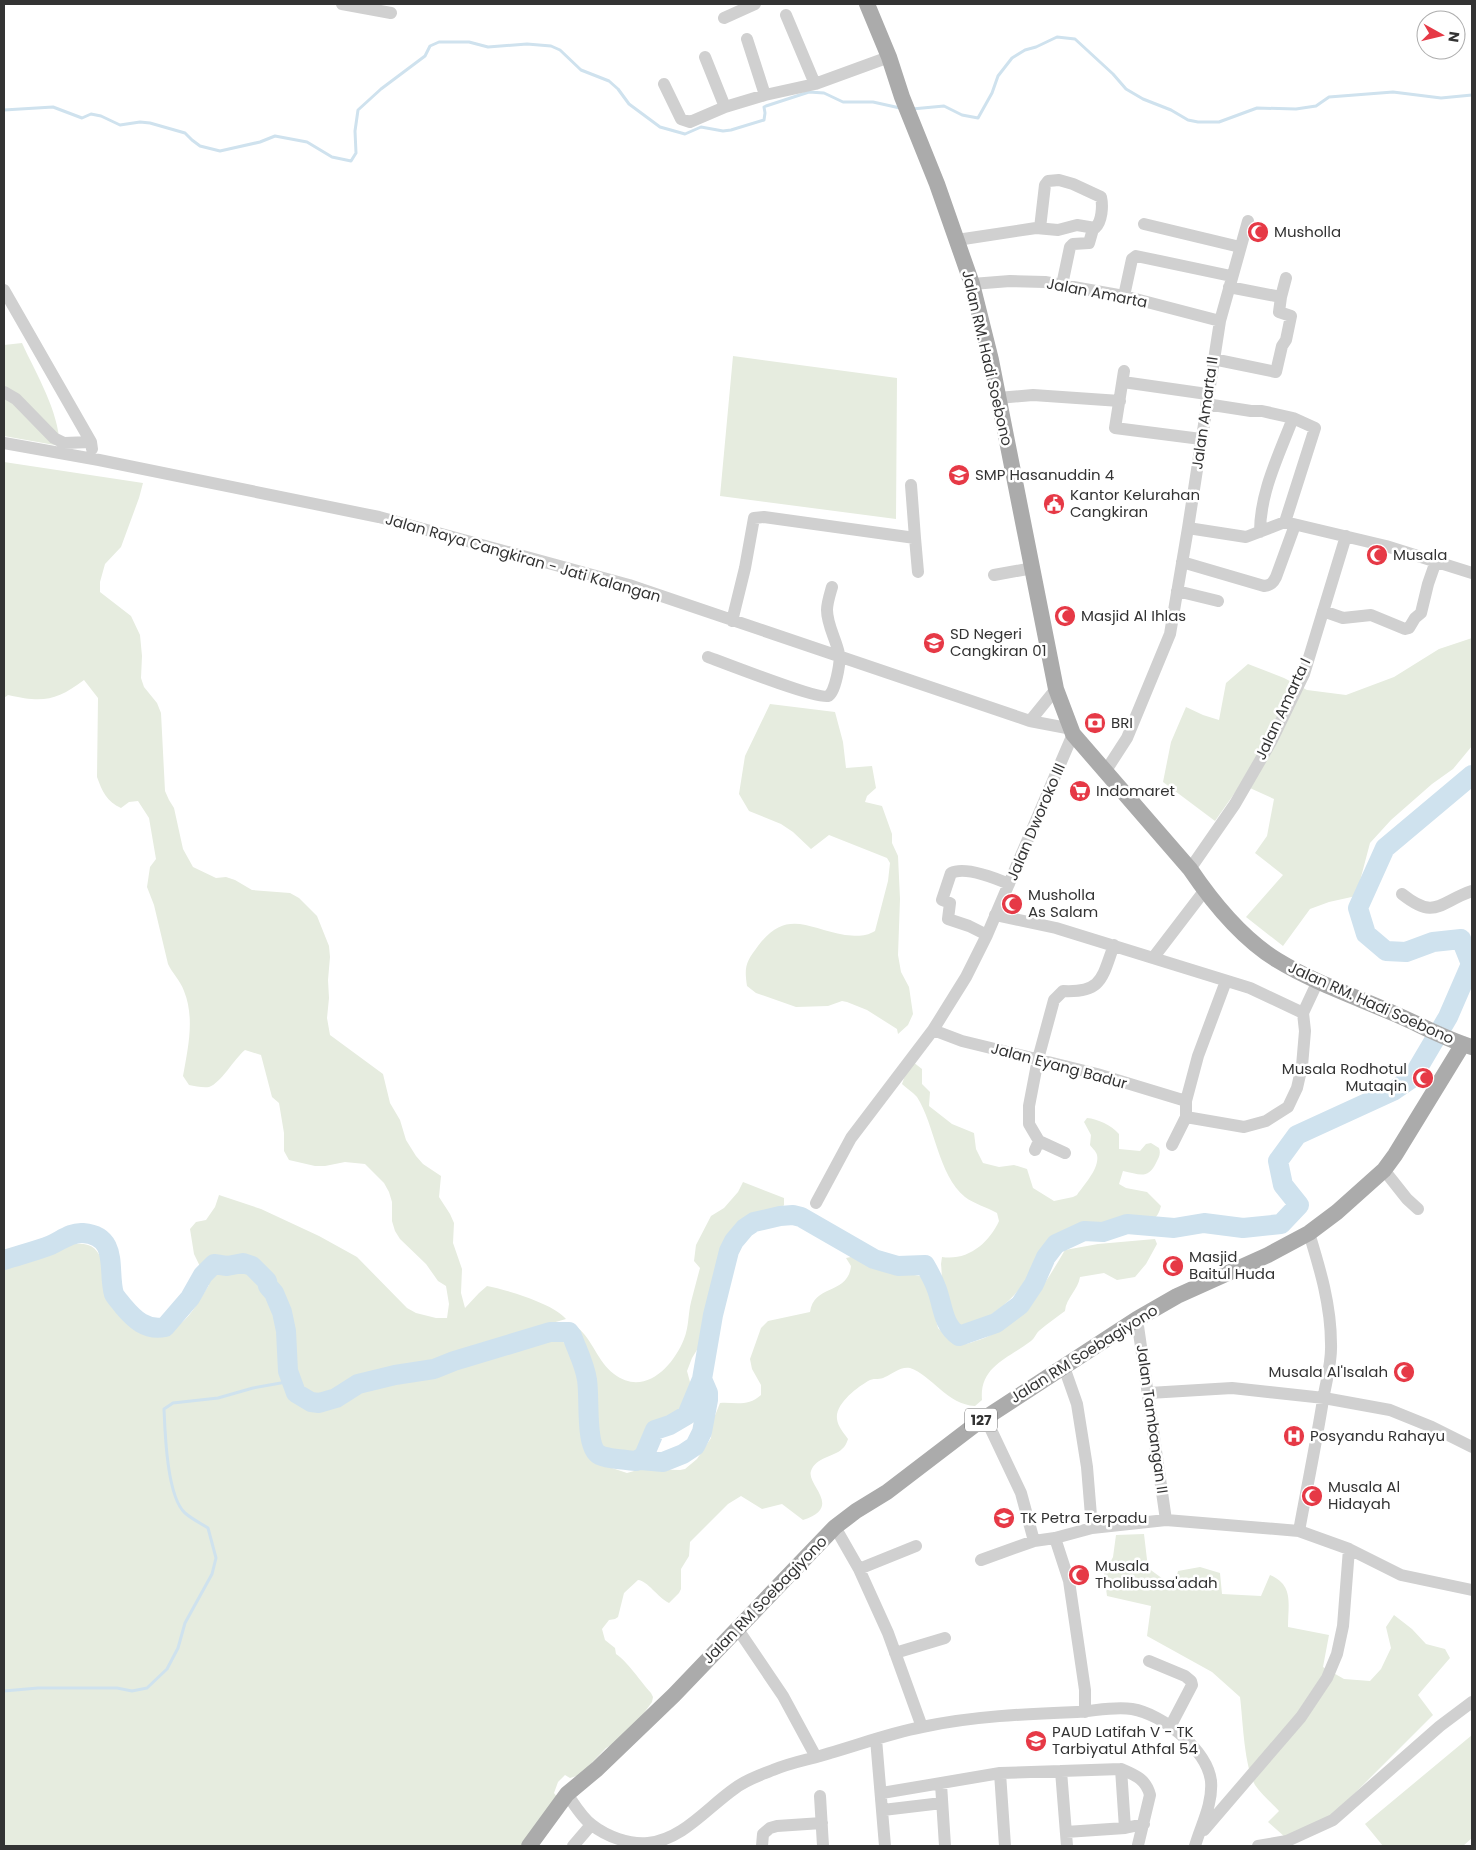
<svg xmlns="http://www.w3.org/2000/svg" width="1476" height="1850" viewBox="0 0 1476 1850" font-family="Poppins,sans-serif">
<rect width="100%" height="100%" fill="#fff"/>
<!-- green -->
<path fill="#e6ecdf" d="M22,343C37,376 58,409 60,446L4,436V345Z
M733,356L897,378L896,519L720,496Z
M4,462L143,483L139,498L121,547L105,564L100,582V592L131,616L140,635L142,656L141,678L144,687L157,703L161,713L165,791L169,800L174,808L183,849L193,867L216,878L226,877L235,880L252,890L290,893L299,898L317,916L329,946L330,957L328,980L329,998L327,1018L330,1035L383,1074L390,1103L400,1120L406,1140L416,1156L423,1164L441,1176L439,1197L450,1214L454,1223L453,1243L462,1269L461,1293L465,1308L479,1293L487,1286C507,1290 554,1304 566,1319L483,1343L487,1355L545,1339L560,1338L566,1345L571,1355L577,1375L583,1427V1444L591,1456L612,1468L627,1473L641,1469L680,1470L685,1469L697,1459L711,1438L712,1423L720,1403C735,1402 748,1407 761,1395V1385L752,1369L750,1359L761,1328L768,1321L810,1312C814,1284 848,1295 851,1266L846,1258L851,1257L893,1272L921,1276L927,1284L938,1328C943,1334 956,1343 964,1344C969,1344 974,1341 979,1340C1020,1326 1044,1286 1065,1250L1098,1244L1155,1239L1157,1244L1146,1264L1135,1277L1117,1280L1104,1273L1080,1277C1078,1290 1066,1298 1065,1311C1057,1317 1048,1323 1040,1330C1036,1333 1035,1338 1031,1341C1009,1358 979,1366 982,1400L975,1406C948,1405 931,1375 910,1368C901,1366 892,1374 885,1377C880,1380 875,1378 870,1380C857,1387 835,1404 837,1419C838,1427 844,1433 848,1439C847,1442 845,1447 842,1449C834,1457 816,1457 811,1471C806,1485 844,1507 803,1520L782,1504L762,1509L741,1496L728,1504L690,1542L689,1556L681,1569V1589L679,1593L669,1603C657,1597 648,1581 638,1580L624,1593L618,1617L615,1619L609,1620L602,1629L605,1640L615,1648L616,1654C627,1661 641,1682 651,1693L653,1697L652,1702L628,1735L606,1748L580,1775L570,1778L565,1775L558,1782L554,1793L557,1797L522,1846H4V1267C24,1260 68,1238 88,1245C116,1254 94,1315 148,1329C182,1338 193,1309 209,1285L194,1254L190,1229L196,1222L206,1220L215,1207L219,1195L261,1209L319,1236L357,1257L407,1308L416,1313L436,1318H447L449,1304L446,1286L438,1281L426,1264L400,1239L395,1231L392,1221V1202L389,1192L384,1183L365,1164L345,1162L325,1166H315L289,1160L284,1151V1133L279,1103L272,1097L261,1055L245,1050C234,1059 221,1083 209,1087C203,1088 195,1086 189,1085L183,1076C188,1048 195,1018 184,991C180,980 172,973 168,964L154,905L147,887L150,867L156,859L149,818L138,801L129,802L121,808C107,802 102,791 97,777L98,698L84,680C56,701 43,703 8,695L4,698Z
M1472,638V746L1453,769L1432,784L1391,820L1370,843L1356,896L1329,902L1310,909L1283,946L1246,917L1283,875L1255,853L1267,836L1274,799L1241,784L1215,821L1163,782L1171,742L1186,707L1203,715L1219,720L1226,683L1248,664L1284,678L1307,690L1346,695L1394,677L1439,649Z
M770,704L835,712L843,742L846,768L872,766L876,788L867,796L865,802L882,806L892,834V843L898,856L900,899L898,955L901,972L909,987L913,1014L908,1025L898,1034L897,1029L867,1010L847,1002L842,1001L828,1006L796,1007L756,993L747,986C744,966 746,962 758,946C787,908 808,929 845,935C857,936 865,937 875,931L888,881L890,863L887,858L829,835L811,849L793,832L781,824L749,811L739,794L745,756Z
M913,1062L922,1069V1084L930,1092L929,1106L952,1124L974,1133L976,1149L983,1163L999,1167L1014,1165L1027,1169L1033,1188L1054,1201L1073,1197L1077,1195C1084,1185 1100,1168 1097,1155C1096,1151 1092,1148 1090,1145L1091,1135L1084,1122L1087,1118C1098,1119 1111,1125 1119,1134V1149L1140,1151L1146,1144L1151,1143L1159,1148C1161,1154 1159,1157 1156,1163C1148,1180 1139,1174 1123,1171L1119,1184L1126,1188L1147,1192L1161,1206C1159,1213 1157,1218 1150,1221C1145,1224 1141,1222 1135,1222C1124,1221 1077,1228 1067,1232C1049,1241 1039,1262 1028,1278C1011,1302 987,1323 958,1328C940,1318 943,1283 941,1264L942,1257C968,1261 989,1243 999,1221L997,1213C987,1207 974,1204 965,1197C938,1175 935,1125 917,1097C913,1092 906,1088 902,1084L908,1067Z
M743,1182L784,1198V1205L781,1209L743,1223L729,1240L718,1271L715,1301L707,1319L700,1345L692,1358L687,1371L690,1382L691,1401L685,1409L675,1417L666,1421L651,1424C645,1432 642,1444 637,1450C631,1457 613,1453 605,1451L595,1434L594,1392L577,1327C593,1340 597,1361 614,1374C644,1397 673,1367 684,1339C689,1327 688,1314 691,1302C694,1291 697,1279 700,1268L694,1261L696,1245L711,1216L724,1208L738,1192Z
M1144,1534L1148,1568L1174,1587L1178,1571L1200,1567L1220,1573L1222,1594L1261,1596L1270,1575C1294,1585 1288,1604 1288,1627L1329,1635L1323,1667L1344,1679L1370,1681L1381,1669L1391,1648L1386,1627L1394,1615L1412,1629L1426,1644L1445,1649L1450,1658L1418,1695L1433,1715L1330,1818L1285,1837L1268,1822L1279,1811C1272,1803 1261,1794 1255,1785C1244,1765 1243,1721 1240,1697L1212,1672L1147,1636L1151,1606L1107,1596L1104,1574L1113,1557L1116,1535Z
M1472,1735V1838L1463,1846H1383L1365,1824Z"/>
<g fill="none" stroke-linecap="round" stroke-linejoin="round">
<!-- stream -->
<path stroke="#cfe2ee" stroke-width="3" d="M912,109L944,106L962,115L978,118L992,93L998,76L1012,58L1025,50L1036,47L1057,37L1075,39L1113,74L1126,89L1143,99L1171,110L1188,120L1198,122H1219L1257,108L1296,109L1316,106L1329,97L1393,92L1441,98L1472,95
M4,110L53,107L82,118L91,114L101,116L120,125L140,122L150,123L185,133L192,140L200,146L220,151L260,142L275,136L307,142L332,157L351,161L356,153L355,131L358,110L381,89L425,56L430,46L439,42H469L488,47L527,44L551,46L560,50L581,70L609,81L618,89L629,104L660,127L685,134L701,127L723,131L731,130L764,120L765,113L764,107L766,106L809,92L824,93L843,102H873L900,108
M4,1691L38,1688H117L132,1691L147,1688L167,1669L178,1648L185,1623L212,1574L216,1558L208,1528C200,1523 192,1519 185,1513C167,1497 165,1433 164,1409L173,1403L218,1398L253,1388L292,1381"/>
<!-- river -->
<path stroke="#cfe2ee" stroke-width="20" d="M4,1260C19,1255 36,1251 51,1245C62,1240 71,1232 83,1233C120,1236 107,1271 114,1294C116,1298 121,1303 123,1306C134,1319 146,1331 165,1327L190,1298L203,1275L214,1264L227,1266L243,1263L252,1266L267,1281L268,1286L274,1293L282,1312L286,1331L288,1371L296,1393L311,1402L319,1403L336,1398L358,1384L395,1375L434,1369L454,1361L550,1332H569L572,1336C577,1350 585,1365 587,1380C590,1397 585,1444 598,1454C605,1459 627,1460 636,1461L644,1456L655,1430L670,1425L687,1415L702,1379L713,1315L729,1251L734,1241L745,1228L754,1222L780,1216L793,1215L801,1217L874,1259L898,1266L925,1265C929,1272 933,1279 936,1287C943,1304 942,1325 959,1336L996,1323L1020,1305L1034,1284L1046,1257L1056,1244L1084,1231L1103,1232L1127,1224L1174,1228L1204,1223L1243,1228L1281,1224L1299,1205L1283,1185L1278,1161L1297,1135L1393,1091L1412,1078L1448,1017L1471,964L1461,939L1433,942L1406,952L1386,951L1366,934L1358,908L1385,848L1472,775
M641,1460L663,1462L683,1454L695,1446L702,1432L708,1400V1393L702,1379"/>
<!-- minor -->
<path stroke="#d0d0d0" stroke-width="12" d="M342,4L391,13
M786,15L815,84
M724,18L755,4
M747,39L765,95
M705,57L725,107
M664,84L681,119L690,122L725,107L765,95L815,84L889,57
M1144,224L1240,247
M957,240L1036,228L1058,230L1077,225L1095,228C1102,222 1103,206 1101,197L1073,184L1059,180L1048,181L1045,185L1040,228
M972,284L1010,281L1045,282L1124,296L1220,321
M1062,285L1070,247L1073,244L1089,243L1093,229
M4,290L91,442
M1124,296L1132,259L1136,256L1231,276
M1281,297L1286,278
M1213,359L1276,372L1282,346L1286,340L1291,316L1279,312L1281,297L1229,287
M1124,371L1115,428L1201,439
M1123,382L1207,394
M4,392L16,399L54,438L64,443L91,442L92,449
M998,398L1033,395L1120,401
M1206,404L1251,411H1262L1293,418L1315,428L1285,522
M4,443L99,460L379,517L629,585L1030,721L1072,729
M1188,528L1246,537L1285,522L1386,546L1472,573
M1260,532C1260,492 1279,455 1293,418
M915,538L918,572
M1182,562L1264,586C1271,585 1273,583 1276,577L1295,525
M994,575L1033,568
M1177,591L1218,601
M1323,611L1343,618L1371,615L1405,629L1409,628L1415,618L1421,613L1428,584L1436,561
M732,621L745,568L754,518L764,517L915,538L911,485
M708,657C724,663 819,700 828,696C835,694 841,661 839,654C836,639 827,625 827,610C827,603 830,594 832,587
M1030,721L1056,689
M1105,772L1127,738L1170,634L1188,528L1220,321L1248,221
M1190,869L1235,804L1272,740L1304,674L1346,536
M1402,894C1436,921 1439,902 1472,891
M995,915L1056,928L1153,958L1205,890
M987,935L969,926L948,919L950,903L942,900L951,873C965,866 995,878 1009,884
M1153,958L1250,988L1303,1013L1318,981
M933,1030L962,1041L1097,1074L1186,1101
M1186,1117L1244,1127L1266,1121L1288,1107L1297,1088L1302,1066L1305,1031L1303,1013
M1039,1141L1065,1153
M1172,1145L1186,1117V1101L1198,1056L1226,981
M1035,1150L1039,1141L1029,1124V1106L1038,1059L1054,1000L1063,991C1103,993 1102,977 1114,945
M1384,1170L1407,1199L1418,1209
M816,1203L851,1138L933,1030L966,977L987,935L1073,734
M1137,1319L1166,1520
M1064,1367L1077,1404L1087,1467L1092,1528
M1149,1393L1232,1388L1324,1398L1390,1410L1432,1427L1472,1447
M985,1417L1021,1493L1034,1541L1055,1538L1092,1528L1166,1520L1299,1531L1349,1549L1401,1575L1472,1590
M835,1527L859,1569L888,1633L922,1727
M1299,1531C1307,1487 1316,1444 1323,1400C1326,1381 1332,1363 1331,1344C1331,1305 1320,1269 1309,1233
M1055,1538L1069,1581L1085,1690V1712
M981,1560L1034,1541
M859,1569L916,1546
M737,1628L783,1696L816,1757
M895,1653L945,1638
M1149,1661L1185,1676L1191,1681L1192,1685L1170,1727
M876,1739L885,1846
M1121,1769L1125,1828
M1061,1771L1067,1846
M1000,1773L1005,1846
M941,1784L945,1846
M882,1793L1000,1773L1121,1769C1135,1775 1146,1779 1150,1795L1138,1845
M567,1794C574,1804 582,1818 592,1825C606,1836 629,1845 648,1843C682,1840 707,1808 734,1789C745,1780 760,1775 773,1770C791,1762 812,1759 830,1753C861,1744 891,1733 922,1727C973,1716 1025,1714 1077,1712C1095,1711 1114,1706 1132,1709C1163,1714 1207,1750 1211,1781C1213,1804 1201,1825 1195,1846
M820,1796L823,1846
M883,1810L942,1803
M1204,1830L1301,1717L1327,1678L1337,1654L1343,1626L1349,1549
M1066,1832L1125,1828L1144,1824
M573,1846L591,1825
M762,1846L763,1834L770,1828L777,1826L822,1823
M1258,1846L1287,1841L1333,1820L1440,1726L1472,1702"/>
<!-- major -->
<path stroke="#ababab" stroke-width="16" d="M867,4L889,57L902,97L937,184L972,284L991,360L1056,689L1073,734L1190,869C1213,903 1241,938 1277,960C1313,982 1356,997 1395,1014C1421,1025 1445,1039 1472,1047
M529,1846L567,1794L597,1769L674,1695L835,1527L856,1511L887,1492L976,1424L1137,1319L1177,1296L1268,1255L1309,1233L1337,1212L1384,1170L1395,1155L1463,1044"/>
</g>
<!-- icons -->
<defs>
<g id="mosque-disc" transform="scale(1.125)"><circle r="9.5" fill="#e63946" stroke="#fff"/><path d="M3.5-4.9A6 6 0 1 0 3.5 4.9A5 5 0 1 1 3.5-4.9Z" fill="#fff"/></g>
<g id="school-disc" transform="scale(1.125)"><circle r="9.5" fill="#e63946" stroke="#fff"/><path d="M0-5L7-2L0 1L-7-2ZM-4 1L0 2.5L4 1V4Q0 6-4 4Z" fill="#fff"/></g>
<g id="civic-disc" transform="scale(1.125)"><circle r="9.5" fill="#e63946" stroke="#fff"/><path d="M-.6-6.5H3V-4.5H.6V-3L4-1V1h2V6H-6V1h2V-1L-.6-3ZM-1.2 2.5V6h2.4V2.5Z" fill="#fff"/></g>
<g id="bank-disc" transform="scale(1.125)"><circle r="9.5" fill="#e63946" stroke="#fff"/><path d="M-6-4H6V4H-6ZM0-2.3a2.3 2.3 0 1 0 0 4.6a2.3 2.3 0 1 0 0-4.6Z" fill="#fff"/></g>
<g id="supermarket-disc" transform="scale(1.125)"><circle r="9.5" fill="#e63946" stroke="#fff"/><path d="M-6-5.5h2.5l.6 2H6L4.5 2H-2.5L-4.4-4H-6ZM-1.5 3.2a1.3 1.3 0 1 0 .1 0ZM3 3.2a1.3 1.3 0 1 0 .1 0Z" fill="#fff"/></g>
<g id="hospital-disc" transform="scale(1.125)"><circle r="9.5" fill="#e63946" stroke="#fff"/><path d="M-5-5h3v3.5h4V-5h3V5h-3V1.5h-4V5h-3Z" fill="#fff"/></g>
</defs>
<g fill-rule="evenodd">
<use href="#mosque-disc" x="1258" y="232"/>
<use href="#school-disc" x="959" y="475"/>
<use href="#civic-disc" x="1054" y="504"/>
<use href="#mosque-disc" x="1377" y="555"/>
<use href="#mosque-disc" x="1065" y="616"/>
<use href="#school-disc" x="934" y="643"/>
<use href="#bank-disc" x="1095" y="723"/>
<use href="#supermarket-disc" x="1080" y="791"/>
<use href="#mosque-disc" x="1012" y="904"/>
<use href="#mosque-disc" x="1423" y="1078"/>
<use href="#mosque-disc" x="1173" y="1266"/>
<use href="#mosque-disc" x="1404" y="1372"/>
<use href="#hospital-disc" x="1294" y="1436"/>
<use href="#mosque-disc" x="1312" y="1496"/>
<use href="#school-disc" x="1004" y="1518"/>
<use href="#mosque-disc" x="1079" y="1575"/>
<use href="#school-disc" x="1036" y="1741"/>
</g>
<g text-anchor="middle" stroke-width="5" stroke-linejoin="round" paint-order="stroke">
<!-- shield labels -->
<rect fill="#fff" stroke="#707070" stroke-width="1" x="965" y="1408.5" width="32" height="23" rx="4"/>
<g font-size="14" font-weight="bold" fill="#333">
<text x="981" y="1425">127</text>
</g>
<!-- poi labels -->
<g font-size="15" fill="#333" stroke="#fff" text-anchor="start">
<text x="1274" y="237">Musholla</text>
<text x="975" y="480">SMP Hasanuddin 4</text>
<text x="1070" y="500">Kantor Kelurahan<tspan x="1070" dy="17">Cangkiran</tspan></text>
<text x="1393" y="560">Musala</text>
<text x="1081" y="621">Masjid Al Ihlas</text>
<text x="950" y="639">SD Negeri<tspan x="950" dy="17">Cangkiran 01</tspan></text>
<text x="1111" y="728">BRI</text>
<text x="1096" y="796">Indomaret</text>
<text x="1028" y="900">Musholla<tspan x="1028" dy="17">As Salam</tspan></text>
<text x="1407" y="1074" text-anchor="end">Musala Rodhotul<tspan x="1407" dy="17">Mutaqin</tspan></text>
<text x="1189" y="1262">Masjid<tspan x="1189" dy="17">Baitul Huda</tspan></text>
<text x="1388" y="1377" text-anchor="end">Musala Al'Isalah</text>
<text x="1310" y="1441">Posyandu Rahayu</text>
<text x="1328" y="1492">Musala Al<tspan x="1328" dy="17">Hidayah</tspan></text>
<text x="1020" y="1523">TK Petra Terpadu</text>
<text x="1095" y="1571">Musala<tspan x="1095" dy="17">Tholibussa'adah</tspan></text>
<text x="1052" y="1737">PAUD Latifah V - TK<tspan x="1052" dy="17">Tarbiyatul Athfal 54</tspan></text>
</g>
<!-- street labels -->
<g font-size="15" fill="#333" stroke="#fff">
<text transform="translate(1097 293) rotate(11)" y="5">Jalan Amarta</text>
<text transform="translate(987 358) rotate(77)" y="5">Jalan RM. Hadi Soebono</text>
<text transform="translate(1205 413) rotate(-82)" y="5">Jalan Amarta II</text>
<text transform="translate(523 558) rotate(16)" y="5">Jalan Raya Cangkiran - Jati Kalangan</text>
<text transform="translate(1283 709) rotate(-65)" y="5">Jalan Amarta I</text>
<text transform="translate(1036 822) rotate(-67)" y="5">Jalan Dworoko III</text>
<text transform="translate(1371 1003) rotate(24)" y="5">Jalan RM. Hadi Soebono</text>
<text transform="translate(1059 1066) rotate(15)" y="5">Jalan Eyang Badur</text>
<text transform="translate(1084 1354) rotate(-32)" y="5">Jalan RM Soebagiyono</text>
<text transform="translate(1152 1419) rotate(82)" y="5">Jalan Tambangan II</text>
<text transform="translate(765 1600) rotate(-46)" y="5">Jalan RM Soebagiyono</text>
</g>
</g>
<!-- border -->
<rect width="1476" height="1850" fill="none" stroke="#333333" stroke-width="10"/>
<!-- north arrow -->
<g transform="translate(1441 35) rotate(98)"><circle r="24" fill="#ffffff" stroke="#adadad"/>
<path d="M0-4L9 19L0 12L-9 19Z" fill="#e63946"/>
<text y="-8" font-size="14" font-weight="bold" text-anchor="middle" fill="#333333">N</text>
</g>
</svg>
